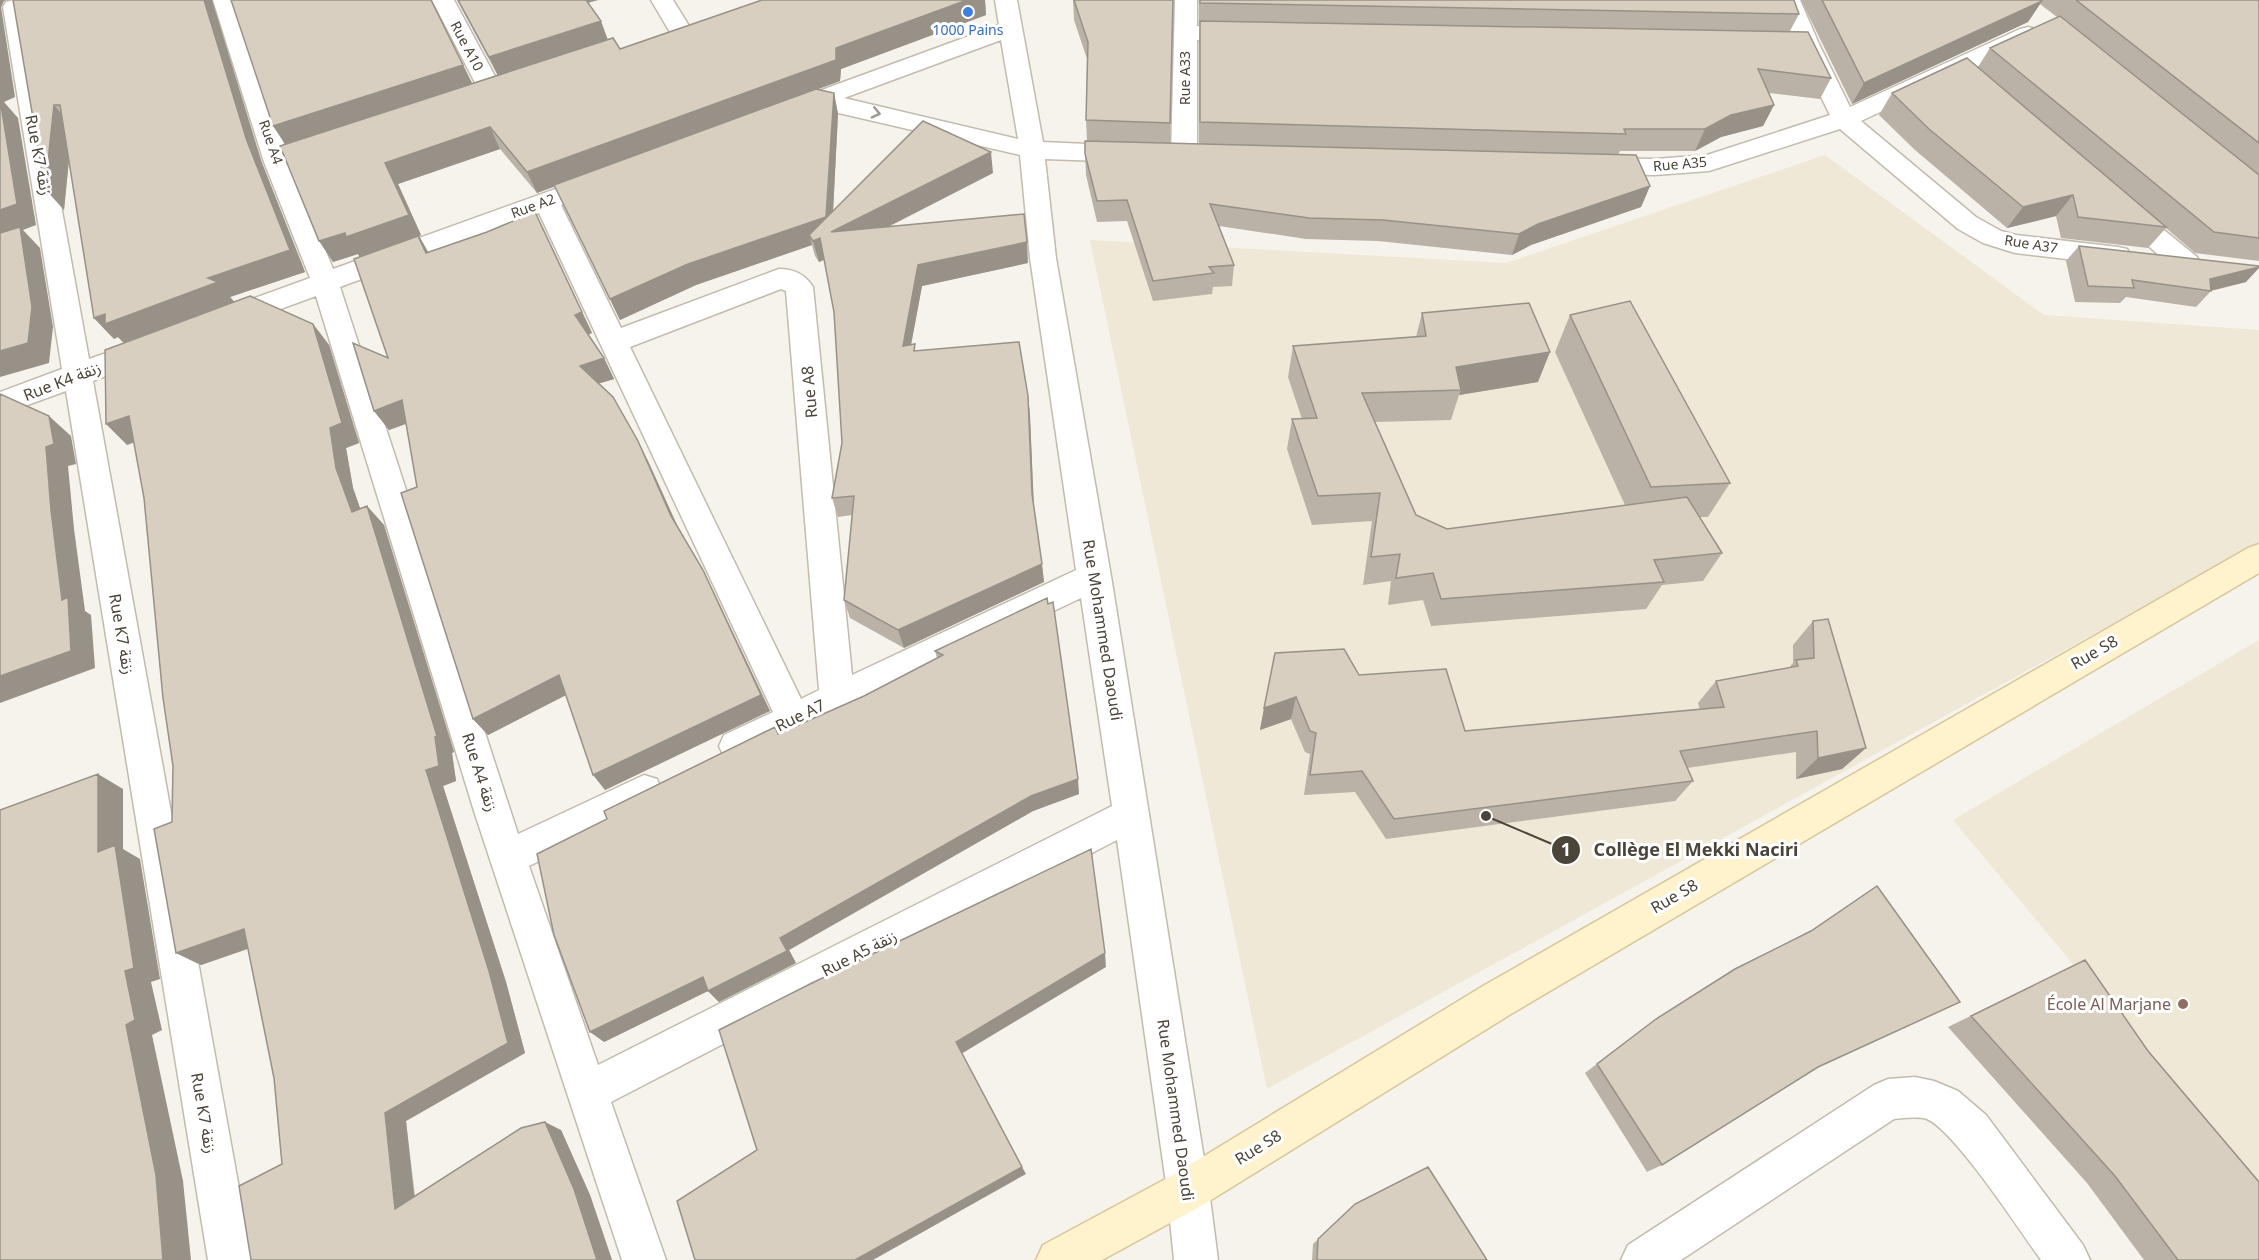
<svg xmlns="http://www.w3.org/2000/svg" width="2259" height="1260" viewBox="0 0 2259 1260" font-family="'Noto Sans','Noto Sans Arabic',sans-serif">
<rect width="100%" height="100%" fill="#f6f3ec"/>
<!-- education -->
<path fill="#efe8d6" d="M1825,155L2044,315L2259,330V543L1267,1089L1090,240L1506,263Z
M2259,640V1188L1953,820Z"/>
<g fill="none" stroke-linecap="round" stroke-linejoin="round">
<!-- street casing -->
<g stroke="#c2bbae" stroke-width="3">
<path id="street" d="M14,0L22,2L25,7L89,359L147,339L157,342L161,349L157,356L93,381L252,1260H208L66,391L0,415V392L62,369L3,7L6,2Z
M213,0H235L290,162L333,269L600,173L609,175L613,181L609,187L561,205L621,328L779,269C794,269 805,274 813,287L852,675L1076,570L1030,258L1020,155L817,108L808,105L805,100L808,95L999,25L995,0H1017L1043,142L1130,146L1139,148L1143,154L1139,160L1130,162L1045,159L1056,258L1111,576L1209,1190L1218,1260H1174L1167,1190L1117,840L611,1102L666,1260H622L474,811L316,296L226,329L216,326L212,319L216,312L310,278L264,162ZM1001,40L1018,139L844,98ZM539,213L773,712L724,735L719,746L724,757L736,762L748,757L1081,598L1112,806L598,1065L529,866L657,803L662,791L657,779L644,775L518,834L340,287ZM781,289L786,291L819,690L801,699L630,347Z
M432,0H454L504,93L501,98L492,100L483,98Z
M651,0H673L691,29L687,34L679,36L671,34Z
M1175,0H1197V26L1253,29L1257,34L1253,39L1245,41L1197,40V156L1193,162L1184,164L1175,162L1171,156Z
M1778,0H1800L1819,44L1850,107L2020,29L2028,27L2036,29L2040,34L2036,39L1861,121L1976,217L2001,231L2016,235L2118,247L2127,249L2131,256L2127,263L2118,265L2015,253L1983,243L1958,229L1840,129L1709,171L1655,175L1595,174L1586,172L1582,166L1586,160L1595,158L1655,159L1707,155L1830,115L1795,44Z
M2122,200L2131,203L2197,257L2200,264L2197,271L2187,273L2177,271L2113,215L2109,209L2113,203Z
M1915,1077L1934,1081L1958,1091L1986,1115L2083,1245L2090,1260H2041C2020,1231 1955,1131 1927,1119C1917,1116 1904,1118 1894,1119L1681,1260H1621L1628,1245L1874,1085L1888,1079Z"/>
</g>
<!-- secondary casing -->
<g stroke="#d6c79b" stroke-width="3">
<path id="secondary" d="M2259,544V573L1511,1014L1203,1205L1102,1260H1036L1043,1245L1173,1175L1483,986L2248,548Z"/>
</g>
<!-- street -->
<use href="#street" fill="#fff" fill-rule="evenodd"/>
<!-- secondary -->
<use href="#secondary" fill="#fff3cd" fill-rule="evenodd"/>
</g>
<!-- wall -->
<path fill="#bab2a6" d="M13,0L262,163L305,272L230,297L235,302L313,324L329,345L359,443L346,448L353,488L360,508L367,506L384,525L454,752L452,753L456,781L443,786L506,982L525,1053L406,1121L415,1196L561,1130L590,1195L612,1260L282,1164L274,1078L248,949L201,965L176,953L172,822L173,766L144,498L134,442L127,445L124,343L118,337L114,339L94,318L69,161L64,210Z
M431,0L472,84L498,76L457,0H598L588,3L608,40L620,49L762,0H985L986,15L841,69L840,81L818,89L834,93L838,114L833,211L993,173L888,227L1028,263L922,286L911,345L916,351L1028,396L1030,416L1034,506L1044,582L904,648L850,618L844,600L852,515L838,517L832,498L842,443L834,312L824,260L819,262L815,256L812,245L696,285L620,320L555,186L537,193L500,149L398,184L421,235L419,236L428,252L545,233L592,333L588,334L604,358L614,379L598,384L648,461L677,525L712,588L770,711L605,790L566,695L488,735L473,719L417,487L406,424L389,430L374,411L388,358L360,257L358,254L333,262L286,144Z
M1073,0H1173L1170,143L1199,144V42L1200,24H1199V0H1794L1799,14L1790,31L1831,78L1820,99L1769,93L1774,105L1763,126L1721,137L1695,151H1620L1618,155L1650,186L1641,207L1531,245L1512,255L1378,241L1306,239L1219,226L1234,265L1232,286L1213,287L1212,294L1153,301L1127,221L1097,222L1086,175L1085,154L1087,141L1086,120L1087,59L1074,20Z
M1801,0H2259V261L2195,253L2166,228L2148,248L2061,238L2056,216L2007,228L1915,150L1879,115L1892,93L1978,67L1990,48L2057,17L2040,4L2028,22L1852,104Z
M2079,246L2246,282L2211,291L2196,307L2126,297L2120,303L2075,302L2066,261Z
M1422,313L1538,382L1459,395L1451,420L1375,422L1416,515L1447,529L1625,505L1555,352L1570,315L1730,483L1708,517H1699L1722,553L1703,581L1662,585L1646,609L1431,626L1423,600L1388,605L1391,581L1363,585L1372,521L1312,525L1287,449L1292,419H1302L1288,377L1293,346L1416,337Z
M1047,598L1079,794L1033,811L789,950L796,963L719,1002L708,991L604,1042L779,734L864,696L937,658L935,651Z
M1813,621L1866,748L1842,769L1796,779V752L1687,768L1693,781L1675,801L1386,839L1355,792L1304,795L1310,754L1305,752L1291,719L1260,730L1275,653L1359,675L1465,731L1700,710L1698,703L1716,681L1789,668L1793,663V645Z
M2085,960L2148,1051L2259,1260H2144L2087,1183L1948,1027Z
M1938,1012L1813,1069L1662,1165L1647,1172L1585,1073L1656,1019Z
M1355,1204L1487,1260H1312L1313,1244Z"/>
<!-- shaded-wall -->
<path fill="#979187" d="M0,0H7L4,1L1,7L15,97L4,102L18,118L36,225L23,230L40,248L53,327L49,363L0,377Z
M204,0H212L262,163L305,272L230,297L235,303L125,344L118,337L114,339L94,318L208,278L247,141Z
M431,0L474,87L287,147L273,126Z
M581,0H598L582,4Z
M967,0H985L986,15L841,69L840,81L537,193L527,172L836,48Z
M2042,1L2028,22L1852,104L1864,83Z
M601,21L609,43L499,78L489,57Z
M834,93L838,114L832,232L991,152L993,173L819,262L813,241L809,235L812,245L696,285L620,320L610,299Z
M54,105L72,127L64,210L45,189Z
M1774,105L1763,126L1721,137L1695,151L1705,129L1731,115Z
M490,127L500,149L398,184L421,235L419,236L431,257L360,258L358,254L333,262L319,241L385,163Z
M1650,186L1641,207L1531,245L1512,255L1519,234L1538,224Z
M2073,195L2056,216L2007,228L2023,207Z
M535,212L592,333L586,336L575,315Z
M1027,242L1028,263L922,286L907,366L903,346L918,265Z
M2259,267V268L2246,282L2209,291L2210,279Z
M313,324L329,345L359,443L346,448L353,488L368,531L352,512L336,468Z
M1550,352L1538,382L1459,395L1461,390L1456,367Z
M604,358L614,379L590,386L580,366Z
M1028,396L1030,416L1034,513L1032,494Z
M402,400L416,420L389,430L374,411Z
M49,416L71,436L76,464L68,466L74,529L85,611L91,615L95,668L0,703V676L62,600L51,510L46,447Z
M129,416L150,436L127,445L106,424Z
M638,441L648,461L681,534L671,516Z
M367,506L384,525L454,752L452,753L456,781L443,786L506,982L525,1053L406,1121L416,1215L395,1209L385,1113Z
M1042,564L1044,582L904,648L898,630Z
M703,570L770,711L605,790L593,775Z
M559,675L572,692L488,735L473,719Z
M1296,697L1291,719L1260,730L1264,708Z
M1866,748L1842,769L1796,779L1818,758Z
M98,774L123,789V849L140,859L160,979L151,982L162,1030L152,1035L183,1181L191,1260H163L98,852Z
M1078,779L1079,794L1033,811L789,950L796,963L719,1002L708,991L604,1042L590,1032L703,977L780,938L1031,796Z
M244,929L267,942L201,965L176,953Z
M1105,953L1106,967L961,1054L956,1042Z
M545,1122L561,1130L590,1195L612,1260H597Z
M1022,1167L1026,1174L873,1260H855Z"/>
<!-- building -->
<path fill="#d8cfc1" stroke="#979187" stroke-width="1.5" d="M13,0H204L247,141L290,250L208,278L218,282L105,324V314L94,318L60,105H54L45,189Z
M231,0H431L463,65L273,126Z
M458,0H586L601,21L489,57Z
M762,0H967L836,48V60L527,172L490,127L385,163L409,215L346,237L345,233L319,241L280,146L613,38L620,49Z
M1074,0H1173L1170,123L1086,120L1088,42Z
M1200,0H1794L1799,14L1200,3Z
M1822,0H2040L2042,1L1864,83Z
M2076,0H2259V143Z
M2060,16L2259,175V238L2214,232L1990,48Z
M1200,21L1808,32L1831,78L1758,69L1774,105L1731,115L1705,129H1624L1626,134L1200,122Z
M1967,58L2166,227L2078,217L2073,195L2023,207L1929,129L1892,93Z
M816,89L834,93L826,217L688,264L610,299L554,185Z
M0,99L17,204L0,210Z
M923,121L991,152L831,232L1024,214L1027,242L918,265L903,346L915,344L914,351L1019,342L1028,396L1032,494L1042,564L898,630L844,600L854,496L832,498L842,443L834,312L820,238L813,241L809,235Z
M1085,141L1636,155L1650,186L1538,224L1519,234L1383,220L1309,218L1210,204L1234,265L1209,267L1214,273L1153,281L1127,200L1097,201L1085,154Z
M535,212L582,312L575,315L604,358L580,366L613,397L638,441L671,516L703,570L761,695L593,775L559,675L473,719L401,493L417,487L402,400L374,411L353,343L388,358L354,259L418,236L426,253L487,232Z
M20,227L32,307L28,343L0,351V233Z
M2079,246L2259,266V267L2210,279L2211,291L2132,280L2134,288L2088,286Z
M250,296L313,324L342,423L330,428L336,468L352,512L367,506L437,736L435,737L439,766L426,770L489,971L508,1043L385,1113L395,1209L521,1128L545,1122L574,1189L597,1260H251L239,1186L282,1164L274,1078L244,929L176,953L154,829L172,822L173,766L163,698L144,498L129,416L106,424L105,350Z
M1630,301L1730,483L1651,487L1570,315Z
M1529,303L1550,352L1456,367L1461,390L1362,393L1416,515L1447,529L1687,497L1722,553L1654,560L1664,582L1441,599L1433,573L1396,578L1400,554L1371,557L1380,493L1318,496L1292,419L1317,418L1293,346L1426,336L1422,313Z
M0,394L49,416L54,444L46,447L51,510L62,600L68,597L71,651L0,676Z
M1047,598L1048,604L1053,602L1078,779L1031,796L780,938L787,951L708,991L703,977L590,1032L554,935L537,854L607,819L604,811L775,727L778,734L864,696L943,655L935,651Z
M1828,619L1866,748L1818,758L1817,731L1680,751L1693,781L1394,819L1362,771L1310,775L1316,733L1310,731L1296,697L1264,708L1275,653L1344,649L1359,675L1446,669L1465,731L1724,707L1716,681L1798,666L1796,660L1814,658L1813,621Z
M98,774V852L115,845L134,968L125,971L135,1020L126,1025L156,1175L163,1260H0V810Z
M1091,849L1105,953L956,1042L1022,1167L855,1260H695L677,1201L757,1150L719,1030L812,983Z
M1877,886L1960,1002L1818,1067L1662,1165L1597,1064L1656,1019L1735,969L1811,931Z
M2085,960L2148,1051L2259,1182V1260H2178L2115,1176L1971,1016Z
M1428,1167L1487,1260H1317L1318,1239L1355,1204Z"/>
<!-- one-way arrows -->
<defs><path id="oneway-chevron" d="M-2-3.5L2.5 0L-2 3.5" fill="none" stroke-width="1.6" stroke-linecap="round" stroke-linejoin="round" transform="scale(1.5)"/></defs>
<use stroke="#9c9892" href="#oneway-chevron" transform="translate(876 113) rotate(13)"/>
<!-- markers -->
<circle fill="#3f7fe0" stroke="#fff" stroke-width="2" cx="968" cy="12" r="6"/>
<circle fill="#8d6e63" stroke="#fff" stroke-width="2" cx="2183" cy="1004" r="6"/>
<g text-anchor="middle" stroke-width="6" stroke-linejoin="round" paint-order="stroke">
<!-- far-shop labels -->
<g font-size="14" fill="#366cbe" stroke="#fff">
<text x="968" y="35">1000 Pains</text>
</g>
<!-- far-street labels -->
<g font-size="14" fill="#4b4439" stroke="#fff">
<text transform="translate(467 46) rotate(62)" y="5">Rue A10</text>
<text transform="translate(1185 78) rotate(-90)" y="5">Rue A33</text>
<text transform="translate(271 142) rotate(71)" y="5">Rue A4</text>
<text transform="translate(1680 164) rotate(-5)" y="5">Rue A35</text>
<text transform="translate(533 206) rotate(-20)" y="5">Rue A2</text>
<text transform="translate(2031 244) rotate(9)" y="5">Rue A37</text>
</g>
<!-- street labels -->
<g font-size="16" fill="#4b4439" stroke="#fff">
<text transform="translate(39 155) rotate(79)" y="6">Rue K7 زنقة</text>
<text transform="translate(62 381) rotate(-21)" y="6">Rue K4 زنقة</text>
<text transform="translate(809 392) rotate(-95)" y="6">Rue A8</text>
<text transform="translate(1103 630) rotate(81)" y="6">Rue Mohammed Daoudi</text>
<text transform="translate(122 634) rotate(80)" y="6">Rue K7 زنقة</text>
<text transform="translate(2094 652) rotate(-30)" y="6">Rue S8</text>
<text transform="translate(800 715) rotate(-26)" y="6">Rue A7</text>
<text transform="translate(480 772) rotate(72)" y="6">Rue A4 زنقة</text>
<text transform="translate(1674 896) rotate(-30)" y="6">Rue S8</text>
<text transform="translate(859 953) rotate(-27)" y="6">Rue A5 زنقة</text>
<text transform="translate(1176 1110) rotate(82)" y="6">Rue Mohammed Daoudi</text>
<text transform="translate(204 1113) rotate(80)" y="6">Rue K7 زنقة</text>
<text transform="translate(1258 1147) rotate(-32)" y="6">Rue S8</text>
</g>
<!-- education labels -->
<g font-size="16" fill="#785e54" stroke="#fff" text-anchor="end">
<text x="2171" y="1010">École Al Marjane</text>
</g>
</g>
<!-- callouts -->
<path fill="none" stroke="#4b4439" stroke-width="2" d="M1486 816L1566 850"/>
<g fill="#4b4439" stroke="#fff" stroke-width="2">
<circle cx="1486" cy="816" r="6"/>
<circle cx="1566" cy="850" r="15"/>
</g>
<g font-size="18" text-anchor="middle" font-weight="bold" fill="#fff">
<text x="1566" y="856">1</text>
</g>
<g font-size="18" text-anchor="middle" font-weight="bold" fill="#4b4439" stroke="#fff" stroke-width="6" stroke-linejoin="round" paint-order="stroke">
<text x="1696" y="856">Collège El Mekki Naciri</text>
</g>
</svg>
